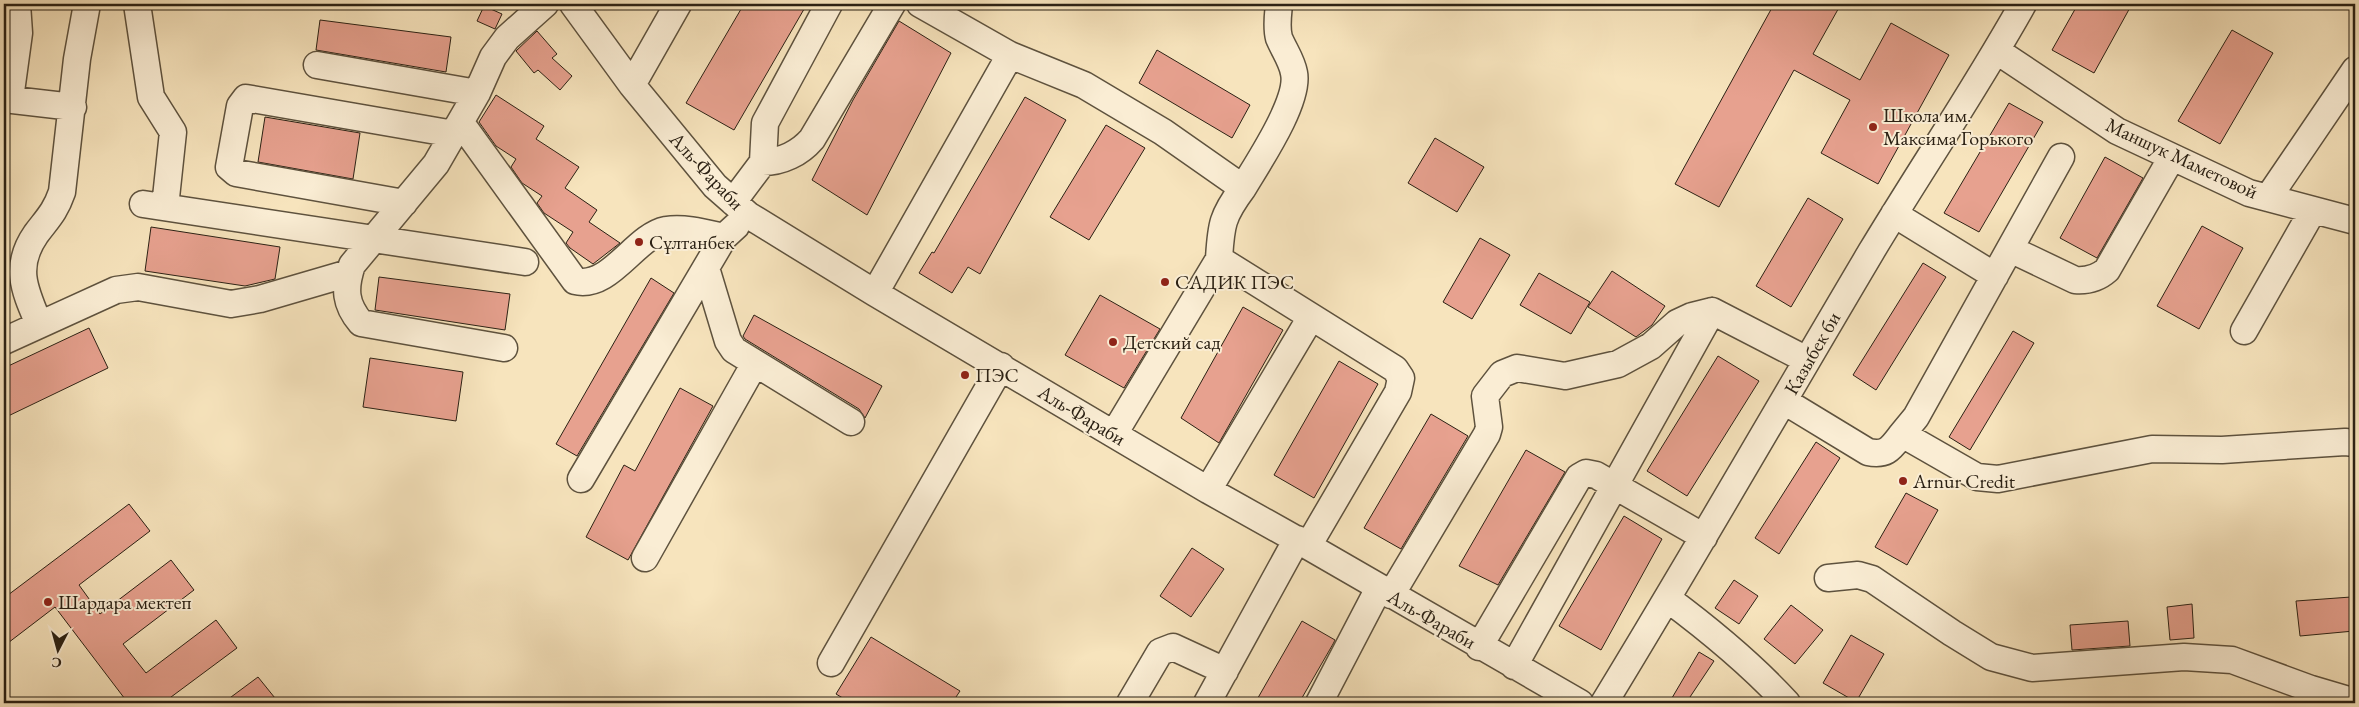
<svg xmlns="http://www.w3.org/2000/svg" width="2359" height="707" viewBox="0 0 2359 707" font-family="'EB Garamond',serif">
<rect width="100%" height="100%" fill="#f7e4bd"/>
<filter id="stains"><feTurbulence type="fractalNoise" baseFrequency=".004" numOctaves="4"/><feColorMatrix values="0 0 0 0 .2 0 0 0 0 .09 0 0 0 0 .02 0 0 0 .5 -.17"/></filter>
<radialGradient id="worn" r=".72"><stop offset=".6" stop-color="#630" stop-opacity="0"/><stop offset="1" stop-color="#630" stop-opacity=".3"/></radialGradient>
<!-- building -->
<path fill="#e7a18f" stroke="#2b2114" d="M744,4H807L734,130L686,103Z
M1774,4H1841L1813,54L1860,80L1891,23L1949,55L1878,184L1821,153L1850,100L1794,70L1719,207L1675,184Z
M2078,4H2132L2094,73L2052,50Z
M484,6L502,14L495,29L477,21Z
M320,20L451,37L446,72L316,50Z
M899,21L951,53L867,215L812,180L853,100Z
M2232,30L2273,53L2220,144L2178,121Z
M537,31L557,54L552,58L572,76L560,90L538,70L534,73L516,51Z
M1157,50L1250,105L1232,138L1139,83Z
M496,95L544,126L536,139L579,167L565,188L597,210L589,222L620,243L593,264L570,248L566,243L573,232L544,213L537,203L542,196L522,183L511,167L516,159L496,146L479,122Z
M1025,97L1066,120L980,274L968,267L952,293L919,273L932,252L934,253Z
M2009,103L2043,122L1979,232L1944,213Z
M265,117L360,133L353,179L258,162Z
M1106,125L1145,148L1089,240L1050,217Z
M1435,138L1484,167L1457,212L1408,183Z
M2105,157L2143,178L2097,258L2060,238Z
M1808,198L1843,219L1791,307L1756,286Z
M2202,226L2243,248L2199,329L2157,306Z
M151,227L280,247L275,279L245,286L145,271Z
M1480,238L1510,255L1472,319L1443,302Z
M1923,263L1946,277L1876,390L1853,375Z
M1612,271L1665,306L1652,325L1636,337L1588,307Z
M1539,273L1590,302L1571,334L1520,305Z
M379,277L510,294L505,330L375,310Z
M651,278L674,293L577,456L556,444Z
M1100,295L1160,329L1124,388L1065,355Z
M1243,307L1283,330L1219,443L1181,418Z
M754,315L882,386L865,418L859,409L745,339L743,336Z
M89,328L108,368L4,418V368Z
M2013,331L2034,343L1970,450L1949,437Z
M1718,356L1759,381L1687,496L1647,471Z
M370,358L463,372L456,421L363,407Z
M1339,361L1378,384L1314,498L1274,475Z
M680,388L713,406L628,560L586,537L624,465L635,471Z
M1431,414L1468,436L1401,549L1364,528Z
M1816,442L1840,458L1779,554L1755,538Z
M1526,450L1565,472L1498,585L1459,566Z
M1906,493L1938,510L1907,565L1875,547Z
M129,504L150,531L79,585L100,614L171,560L194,590L123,644L146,673L216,620L237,648L163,703H128L55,607L4,646V598Z
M1624,516L1662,539L1601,650L1559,626Z
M1192,548L1224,569L1191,617L1160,596Z
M1734,580L1758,596L1739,624L1715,608Z
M2351,597L2354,631L2300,636L2296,601Z
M2192,604L2194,638L2170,640L2167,607Z
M1791,605L1823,630L1795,664L1764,639Z
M1302,621L1335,640L1333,644L1299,703H1255Z
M2128,621L2130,646L2072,650L2070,625Z
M1851,635L1884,654L1856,702L1823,683Z
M871,637L960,691L952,703H851L836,694Z
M1699,652L1714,661L1686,703H1669Z
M258,677L279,703H223Z"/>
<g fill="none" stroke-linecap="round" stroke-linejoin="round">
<!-- minor casing -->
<g stroke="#5e523e" stroke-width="29">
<path id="minor" d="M137,4L151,97L173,132L165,207
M573,4L632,85L715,186L748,215L875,293L1208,490L1308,546L1580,703
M920,4L1010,55L1084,85L1163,132L1243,188C1222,216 1221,225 1219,259L1114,434
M1997,51L2117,131L2249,193L2355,221
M317,65L477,93
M632,85L678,4
M4,99L73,107
M10,99L19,33L17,4
M461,123L575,281C610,290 635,236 666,230C685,227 706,233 724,237
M763,162C782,162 800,153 812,139L892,4
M1243,188C1257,164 1300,101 1294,73C1292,61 1284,50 1279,38C1276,27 1278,15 1279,4
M2268,198L2355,70
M733,202L763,162L765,123L829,4
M404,203L236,173L229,167L240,106L246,98L454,134
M143,204L525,262
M1894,214L1995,276
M2010,249L2075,280C2087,281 2098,278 2107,270L2172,157
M1219,259L1395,369L1401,378L1398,392L1308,546
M706,268L728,341L734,350L851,422
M875,293L1010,55
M39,324C25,291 13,267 36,234C48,218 55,212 62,192L77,59L87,4
M2244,331L2313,210
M4,341L116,290L138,287L231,304L260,299L349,273
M504,348L361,323C345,304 344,289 352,265L436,164L477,93L493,57L507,38L545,4
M1784,401L1868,452C1887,456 1891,448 1902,434L1977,477L1998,479L2152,449L2222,450L2345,442L2355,443
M1902,434L1916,417L2061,157
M581,479L724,237L736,226
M1208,490L1311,317
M645,558L755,363
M1828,578L1858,575L1872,579L1952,633L1991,657L2032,668L2184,657L2232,660L2311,689L2355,702
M1391,595L1487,434L1489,427L1485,396L1502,374L1517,368L1565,376L1618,364L1651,346L1677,323L1692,316L1712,311L1807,360
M1668,599C1711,631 1751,664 1787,703
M1479,647L1579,477L1586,473L1596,475L1704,537
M831,663L1001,366
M1514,666L1712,311
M1130,703L1160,652L1173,647L1225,671
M1207,703L1297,539
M1319,703L1379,588
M1604,703C1695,554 1782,402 1871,252C1921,169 1976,88 2023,4"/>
</g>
<!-- minor -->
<use href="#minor" stroke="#faedd4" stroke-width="26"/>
</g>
<!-- markers -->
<g fill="#8f2418" stroke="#faedd4" stroke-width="2">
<circle cx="1873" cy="127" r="5"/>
<circle cx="639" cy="242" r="5"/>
<circle cx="1165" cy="282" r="5"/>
<circle cx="1113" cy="342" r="5"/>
<circle cx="965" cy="375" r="5"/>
<circle cx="1903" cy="481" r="5"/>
<circle cx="48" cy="602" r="5"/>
</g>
<g text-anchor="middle" stroke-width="4" stroke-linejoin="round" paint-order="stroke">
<!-- poi labels -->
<g font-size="20" fill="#2b2114" stroke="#faedd4" text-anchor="start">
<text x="1883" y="122">Школа им.<tspan x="1883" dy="23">Максима Горького</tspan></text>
<text x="649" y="249">Сұлтанбек</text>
<text x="1175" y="289">САДИК ПЭС</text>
<text x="1123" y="349">Детский сад</text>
<text x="975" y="382">ПЭС</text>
<text x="1913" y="488">Arnur Credit</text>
<text x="58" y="609">Шардара мектеп</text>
</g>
<!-- street labels -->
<g font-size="20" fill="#2b2114" stroke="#faedd4">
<text transform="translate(2182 158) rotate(25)" y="7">Маншук Маметовой</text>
<text transform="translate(707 171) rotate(47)" y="7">Аль-Фараби</text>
<text transform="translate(1812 353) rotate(-60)" y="7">Казыбек би</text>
<text transform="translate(1082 415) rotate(31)" y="7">Аль-Фараби</text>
<text transform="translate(1432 619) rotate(30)" y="7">Аль-Фараби</text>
</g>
</g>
<!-- margin -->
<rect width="2359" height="707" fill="none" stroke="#f7e4bd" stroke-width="20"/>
<rect x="5" y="5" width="2349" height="697" fill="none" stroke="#2b2114" stroke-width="2.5"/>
<rect x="10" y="10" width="2339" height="687" fill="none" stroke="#2b2114"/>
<!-- north arrow -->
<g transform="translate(58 650) rotate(186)" stroke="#faedd4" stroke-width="4" paint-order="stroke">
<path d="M0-4L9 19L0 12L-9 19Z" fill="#2b2114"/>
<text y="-8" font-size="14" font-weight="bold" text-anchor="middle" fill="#2b2114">С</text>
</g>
<rect width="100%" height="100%" filter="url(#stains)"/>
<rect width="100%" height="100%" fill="url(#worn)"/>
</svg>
